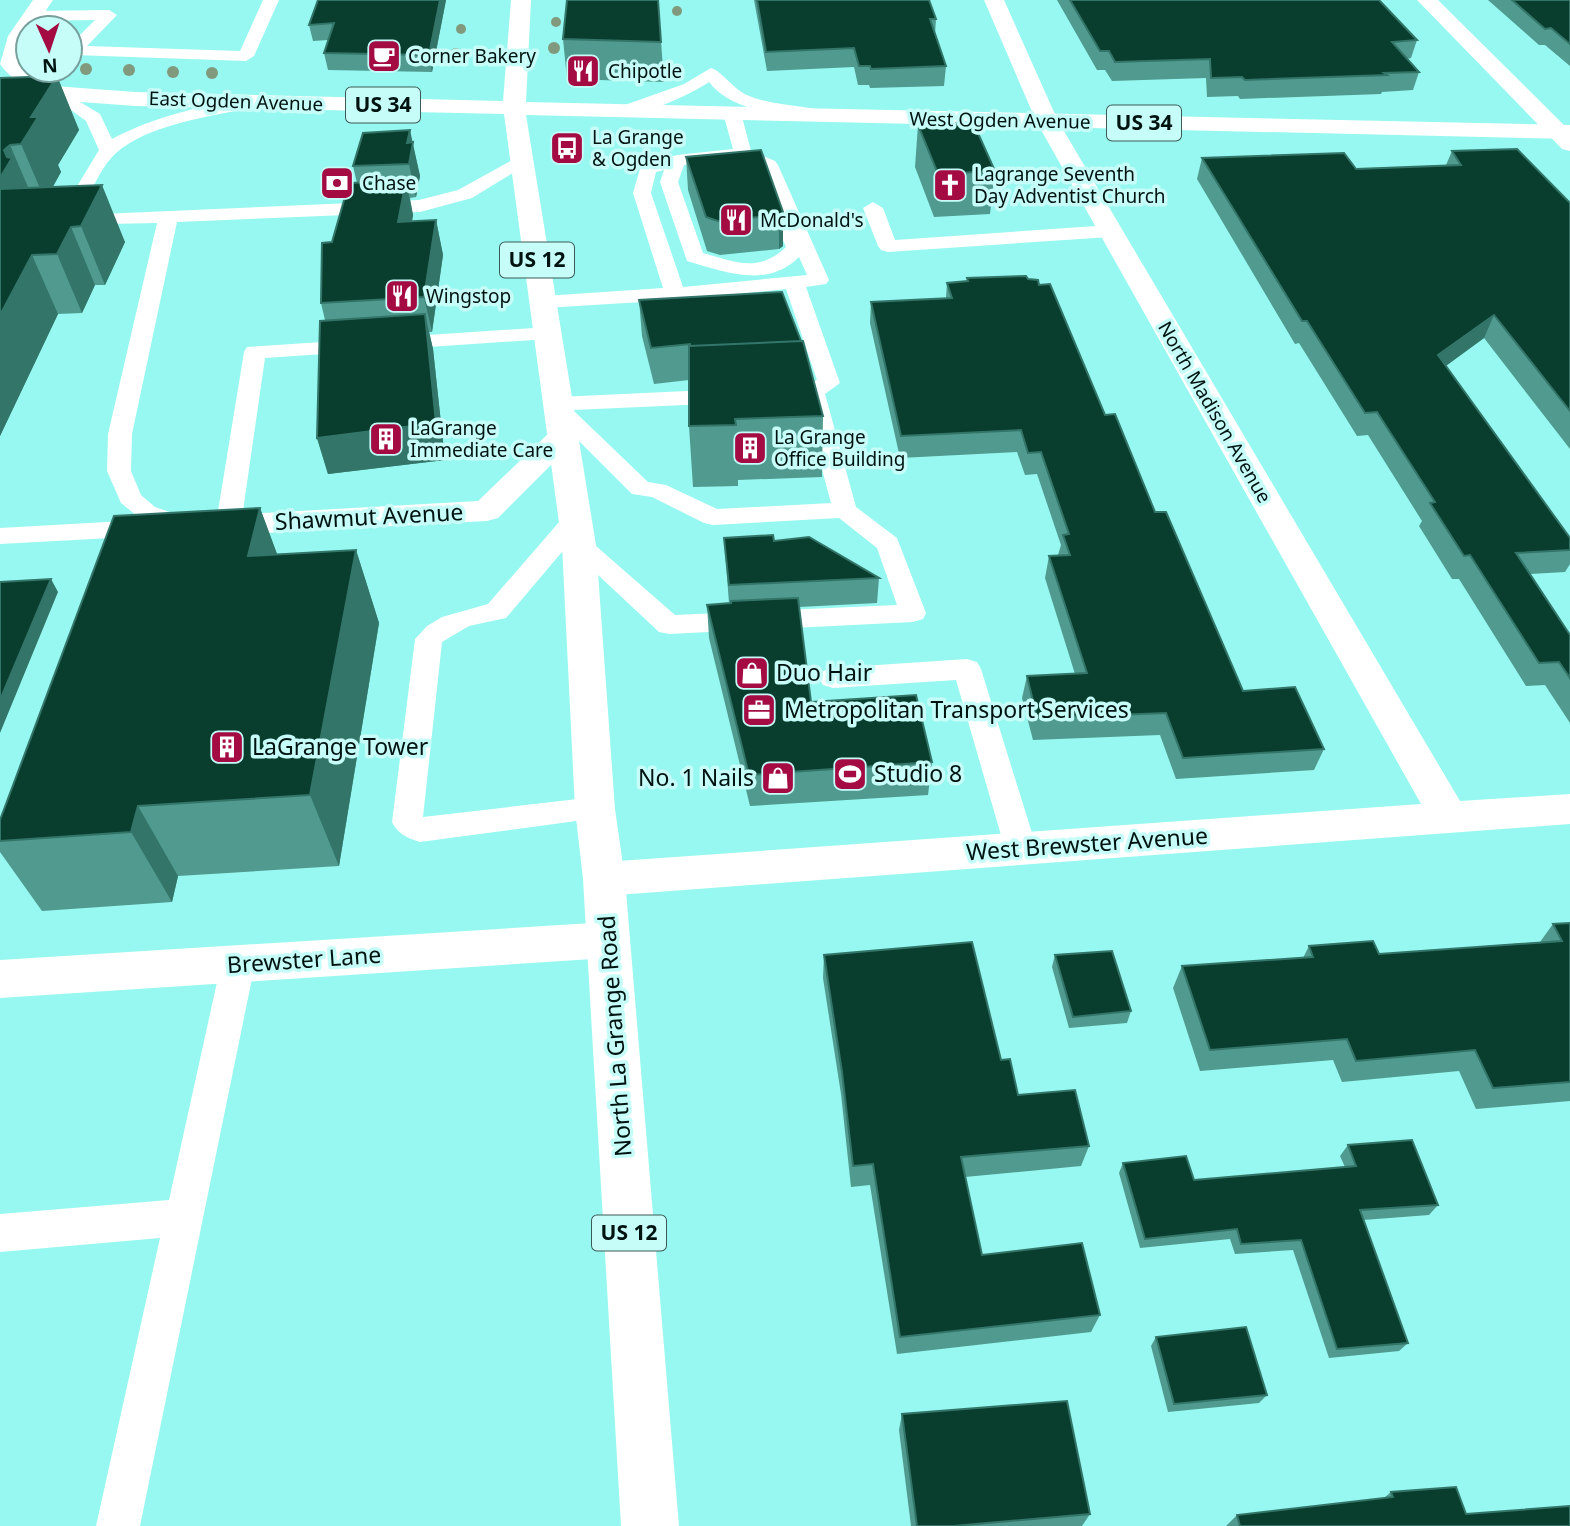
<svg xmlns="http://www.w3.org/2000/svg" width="1570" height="1526" viewBox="0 0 1570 1526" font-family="'Noto Sans',sans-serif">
<rect width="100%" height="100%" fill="#96f8f0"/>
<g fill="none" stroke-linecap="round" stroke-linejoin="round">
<!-- lane -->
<path fill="#fff" fill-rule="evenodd" d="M263,0H279L254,56L246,61L74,55L70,54V45L95,20L31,21L23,16L31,11L109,10L117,15L87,46L240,51Z
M711,68C722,71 733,89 747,95C769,105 795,104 819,110L822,114L813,119C779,114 732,112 709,82C694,93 640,118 622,114L619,110L622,106L684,84Z
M57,88L100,114L112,139C155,116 205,105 252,97L261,102L258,106C216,116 148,123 115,154C99,169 90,196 79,215L419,200L458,190L516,158H528L531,162L472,198L420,212L177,222L132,434L131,471L141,495L155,507L187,518L217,517L244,352L247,347L549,327L557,328L560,333L557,338L549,339L265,358L241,525L237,531L185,534L161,527L158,534L149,536L0,544V528L142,520L121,503L107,471L108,434L157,223L59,225L56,221L99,150L86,121L48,93Z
M732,108L741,113L751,151L775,161L778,165L829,280L826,284L806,287L840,383L825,394L856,507L897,538L926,613L923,619L913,622L669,634L659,632L567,546L506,618L469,626L442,642L423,817L595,797L606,801L610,809L606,817L420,842C407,838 398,834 392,822L415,639L427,626L442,617L488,604L566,514L575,512L584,514L588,520L573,538L588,539L675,615L897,605L877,548L839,518L713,525L704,523L652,497L632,494L549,411L548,404L551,399L559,397L730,389L738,391L741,396L738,401L730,403L573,410L648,482L666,485L717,509L831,503L803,398H768L765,393L768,388C784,384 802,388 817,380L786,289L675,300L544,308L537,306L534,302L537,298L544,296L663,288L633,193L641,165L677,155L733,149L723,113ZM738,160L750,173H763L783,219L776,224L786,247C759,273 735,262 703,253L678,182L684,165ZM664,170L660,182L687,261C725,272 767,289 799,257L807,275L683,287L651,193L656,172Z
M873,202L883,208L895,240L1110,225L1120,231L1110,237L888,252L881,250L878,246L863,208Z
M967,659L977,662L981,669L1037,849L1032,858L1021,861L1010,858L1005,849L956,680L833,688L823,685L819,678L823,671L833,668Z
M238,950L250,954L255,964L140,1526H96L160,1238L0,1252V1214L169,1200L221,964L226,954Z"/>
<!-- street -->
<path fill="#fff" fill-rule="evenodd" d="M33,0H53L34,28H28V37L20,61L27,69L65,88L68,93L65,98C43,103 12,81 0,64L8,36Z
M984,0H1004L1058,121L1460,801L1570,794V824L604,896L589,891L583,879L589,867L604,862L1421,804L1036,121Z
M1417,0H1438L1570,131V151L1562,149Z
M563,427L574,430L578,436L574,442L498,518L487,521L228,535L216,532L212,525L216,518L228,515L478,501L552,430Z
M608,922L623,927L629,940L623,953L608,958L0,998V960Z"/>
<!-- primary -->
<path fill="#fff" fill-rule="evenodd" d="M511,0H531L526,102L1570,125V139L526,115L596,545L615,809L625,879L679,1526H621L583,879L575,809L562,545L504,114L135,106L0,96V82L135,92L503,101Z"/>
</g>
<!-- trees -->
<g fill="#81997d">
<circle cx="677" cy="11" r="5"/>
<circle cx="556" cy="22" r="5"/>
<circle cx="461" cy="29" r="5"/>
<circle cx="554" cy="48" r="6"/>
<circle cx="456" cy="54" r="6"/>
<circle cx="86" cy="69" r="6"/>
<circle cx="129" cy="70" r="6"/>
<circle cx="173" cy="72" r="6"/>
<circle cx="212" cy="73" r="6"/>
</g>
<!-- wall -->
<path fill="#509a8f" d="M318,0H446L432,72L328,70L324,53L328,40L313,41L309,25Z
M658,0L664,82L567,79L563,39Z
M754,0H929L936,19L935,34L946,66L944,86L870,88L869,85H858L854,67L767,71Z
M1057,0H1379L1417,40L1411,58L1407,59L1419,72L1413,90L1382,92L1381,94L1240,99L1238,96L1207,97L1206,78L1112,81L1105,70H1097Z
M1488,0H1570V66L1545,45H1539Z
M57,76L79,130L58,165L61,172L53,187L125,242L105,285H95L82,313L58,314L0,436V78Z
M918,125L995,171L990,214L934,217L915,167Z
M412,142L420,176L416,197L410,198L413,215L412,221L436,220L443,255L432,332H429L433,349L445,460L328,474L317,438L325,320L321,303L332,242L357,183L353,166Z
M1452,151L1570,203V449L1484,338L1446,366L1570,538V564L1565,572L1530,574L1570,635V723L1545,685L1526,686L1459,579H1452L1419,526L1422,521L1368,435L1357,436L1299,343L1295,344L1197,179L1202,158L1356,169L1446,165Z
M686,157L783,212V246L779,249L720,255L707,251L688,190Z
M967,278L1028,279L1039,285L1155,512L1243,691L1324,749L1314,770L1176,779L1160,735L1033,740L1022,698L1027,676L1075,674L1045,578L1049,556L1058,555L1061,545L1037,474L1025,475L1017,452L900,458L870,323L871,302L946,298L947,283L967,282Z
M639,300L823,416L822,477L738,480V486L693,487L689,426V380L654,384L642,336Z
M260,508L277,554L356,550L379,623L339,866L178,876L172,902L42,911L0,852V820Z
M724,538L774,541L879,578L877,603L799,607L811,702L932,762L928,795L750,806L709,638L707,605L729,603Z
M1570,923V1101L1476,1109L1459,1071L1342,1082L1333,1060L1200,1071L1173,988L1182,966L1303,958L1309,946L1379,954L1540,942L1553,924Z
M824,955L1001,1060L1018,1095L1089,1146L1081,1166L965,1177L982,1255L1100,1315L1091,1332L897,1354L870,1185L851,1187L841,1094L823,978Z
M1055,955L1131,1011L1127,1023L1069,1028L1052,967Z
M1348,1145L1438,1205L1429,1215L1363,1220L1408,1343L1399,1351L1329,1358L1293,1250L1235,1254L1230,1239L1140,1248L1119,1173L1123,1163L1194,1180L1345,1167L1340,1156Z
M1156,1337L1267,1395L1259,1403L1168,1412L1151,1346Z
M902,1414L1090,1514L1082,1526H911L899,1430Z
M1391,1492L1466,1514L1570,1526H1226L1237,1515L1384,1498Z"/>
<!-- shaded-wall -->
<path fill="#337568" d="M440,0H446L432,72L429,55Z
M57,76L79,130L58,165L61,172L45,200L21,144L31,117Z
M410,130L420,176L416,197L409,164L407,143Z
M10,145L34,201L0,206V178L4,150Z
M406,181L413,215L406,256L398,222Z
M102,185L125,242L105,285L81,226Z
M783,212V246L779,249V215Z
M436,220L443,255L432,332L424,297Z
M71,227L95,285L82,313L57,254Z
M32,255L58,314L0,436V315Z
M425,314L433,349L445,460L328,474L317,438Z
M1494,315L1484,338L1429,378L1438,355Z
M260,508L287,581L248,556Z
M356,550L379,623L339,866L310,795Z
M51,579L58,592L0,733V700Z
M138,806L178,876L172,902L131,832Z"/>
<!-- building -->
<path fill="#093d2e" stroke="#337568" stroke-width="2" d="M318,0H440L429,55L324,53L334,23L309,25Z
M567,0H658L661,42L563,39Z
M757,0H929L936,19H930L946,66L871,69L870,66H859L854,48L766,52Z
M1070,0H1379L1417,40L1392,42L1419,72L1384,73L1387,75L1245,80L1242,77L1211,78L1210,59L1115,62L1109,51H1100Z
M1512,0H1570V44L1551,28L1545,29Z
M57,76L31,117H38L21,144L10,145L4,150L7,157L12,158L0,178V78Z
M973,122L995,171L938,174L918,125Z
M410,130L407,143L413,142L409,164L353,166L363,133Z
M1517,149L1570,203V411L1494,315L1438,355L1570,538V550L1516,553L1570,635V678L1559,662L1539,663L1470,555L1464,556L1430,503L1435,502L1377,412L1365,413L1307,321H1302L1202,158L1344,153L1356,169L1461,165L1452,151Z
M761,150L783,212L779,215L718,221L706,217L686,157Z
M406,181L398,222L436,220L424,297L321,303L322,243L332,242L349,183Z
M102,185L81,226L71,227L57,254L32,255L0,315V189Z
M1026,276L1028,279L1038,280L1039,285L1050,284L1105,415L1115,414L1155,512H1166L1243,691L1295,687L1324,749L1183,758L1166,713L1037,718L1027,676L1087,673L1049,556L1070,555L1063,535L1069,534L1041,452L1028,453L1021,430L901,436L871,302L952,298L947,283L968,281L967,278Z
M782,292L801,341L690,346V344L651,348L639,300Z
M425,314L436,423L317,438L320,321Z
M803,341L823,416L735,419L736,425L689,426V346Z
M260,508L248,556L356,550L310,795L138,806L131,832L0,841V820L114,516Z
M773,535L774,541L809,537L879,578L729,585L724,538Z
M51,579L0,700V582Z
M798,598L811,702L916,695L932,762L749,775L707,605L731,603V601Z
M1570,923V1082L1493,1088L1475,1050L1356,1061L1347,1039L1210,1050L1182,966L1313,957L1309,946L1373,941L1379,954L1562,941L1553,924Z
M972,942L1001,1060L1010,1059L1018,1095L1075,1090L1089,1146L961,1157L982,1255L1082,1243L1100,1315L900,1337L873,1164L853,1166L842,1072L824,955Z
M1112,951L1131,1011L1073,1017L1055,955Z
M1412,1140L1438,1205L1360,1210L1408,1343L1337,1349L1301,1240L1241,1244L1237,1229L1145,1239L1123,1163L1186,1156L1194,1180L1356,1166L1348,1145Z
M1246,1327L1267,1395L1174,1404L1156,1337Z
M1067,1401L1090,1514L953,1526H917L902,1414Z
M1456,1487L1466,1514L1570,1506V1526H1240L1237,1515L1393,1497L1391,1492Z"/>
<!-- icons -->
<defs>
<g id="cafe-square" transform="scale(1.75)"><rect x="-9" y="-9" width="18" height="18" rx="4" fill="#a40b43" stroke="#c6fdf8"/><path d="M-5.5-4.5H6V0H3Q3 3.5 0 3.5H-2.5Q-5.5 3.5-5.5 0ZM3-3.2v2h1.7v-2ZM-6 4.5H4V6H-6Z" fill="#fff"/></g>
<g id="restaurant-square" transform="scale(1.75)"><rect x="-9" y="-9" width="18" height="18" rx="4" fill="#a40b43" stroke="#c6fdf8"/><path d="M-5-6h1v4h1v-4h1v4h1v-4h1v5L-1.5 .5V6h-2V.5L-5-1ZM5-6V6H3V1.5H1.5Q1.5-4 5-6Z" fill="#fff"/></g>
<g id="bus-square" transform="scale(1.75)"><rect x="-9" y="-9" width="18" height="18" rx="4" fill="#a40b43" stroke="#c6fdf8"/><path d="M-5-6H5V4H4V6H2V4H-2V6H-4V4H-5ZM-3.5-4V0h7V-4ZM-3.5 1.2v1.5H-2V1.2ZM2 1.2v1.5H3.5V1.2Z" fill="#fff"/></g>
<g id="bank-square" transform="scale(1.75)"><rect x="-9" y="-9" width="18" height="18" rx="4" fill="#a40b43" stroke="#c6fdf8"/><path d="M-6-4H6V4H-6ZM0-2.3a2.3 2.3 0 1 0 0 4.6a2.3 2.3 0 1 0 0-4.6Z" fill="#fff"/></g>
<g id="church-square" transform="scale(1.75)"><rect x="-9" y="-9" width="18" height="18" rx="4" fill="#a40b43" stroke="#c6fdf8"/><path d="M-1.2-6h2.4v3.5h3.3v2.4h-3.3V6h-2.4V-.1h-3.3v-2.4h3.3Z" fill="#fff"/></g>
<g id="building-square" transform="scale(1.75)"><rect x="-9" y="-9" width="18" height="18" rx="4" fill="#a40b43" stroke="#c6fdf8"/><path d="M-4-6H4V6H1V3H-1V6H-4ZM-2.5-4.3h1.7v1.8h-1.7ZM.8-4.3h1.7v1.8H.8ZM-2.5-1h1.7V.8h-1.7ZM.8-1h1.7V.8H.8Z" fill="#fff"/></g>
<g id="shop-square" transform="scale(1.75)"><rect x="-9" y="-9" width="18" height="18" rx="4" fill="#a40b43" stroke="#c6fdf8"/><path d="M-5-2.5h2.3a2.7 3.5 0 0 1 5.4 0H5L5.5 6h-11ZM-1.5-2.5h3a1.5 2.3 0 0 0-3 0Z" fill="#fff"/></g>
<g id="office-square" transform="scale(1.75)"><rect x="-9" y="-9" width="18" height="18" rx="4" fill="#a40b43" stroke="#c6fdf8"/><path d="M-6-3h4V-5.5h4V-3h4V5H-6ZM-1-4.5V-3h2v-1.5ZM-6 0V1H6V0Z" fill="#fff"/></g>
<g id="stadium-square" transform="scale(1.75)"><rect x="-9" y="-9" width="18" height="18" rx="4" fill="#a40b43" stroke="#c6fdf8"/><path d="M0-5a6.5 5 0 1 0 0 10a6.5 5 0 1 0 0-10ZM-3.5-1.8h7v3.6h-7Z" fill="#fff"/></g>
</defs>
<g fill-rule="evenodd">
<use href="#cafe-square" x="384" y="56"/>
<use href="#restaurant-square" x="583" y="71"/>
<use href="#bus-square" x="567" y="148"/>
<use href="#bank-square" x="337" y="183"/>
<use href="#church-square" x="950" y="185"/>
<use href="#restaurant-square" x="736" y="220"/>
<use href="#restaurant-square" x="402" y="296"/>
<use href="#building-square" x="386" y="439"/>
<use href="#building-square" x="750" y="448"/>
<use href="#shop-square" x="752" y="673"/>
<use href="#office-square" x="759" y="710"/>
<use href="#building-square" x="227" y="747"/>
<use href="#stadium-square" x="850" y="774"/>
<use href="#shop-square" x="778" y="778"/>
</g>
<g text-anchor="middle" stroke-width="7" stroke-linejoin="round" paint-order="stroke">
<!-- far-poi labels -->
<g font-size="19" fill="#011311" stroke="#c6fdf8" text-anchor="start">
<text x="408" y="63">Corner Bakery</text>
<text x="608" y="78">Chipotle</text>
<text x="592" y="144">La Grange<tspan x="592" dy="22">&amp; Ogden</tspan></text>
<text x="974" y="181">Lagrange Seventh<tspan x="974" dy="22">Day Adventist Church</tspan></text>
<text x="362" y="190">Chase</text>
<text x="760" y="227">McDonald's</text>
<text x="426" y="303">Wingstop</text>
<text x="410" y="435">LaGrange<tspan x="410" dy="22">Immediate Care</tspan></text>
<text x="774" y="444">La Grange<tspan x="774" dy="22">Office Building</tspan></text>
</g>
<!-- far-street labels -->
<g font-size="19" fill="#011311" stroke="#c6fdf8">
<text transform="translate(236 101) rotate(2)" y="7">East Ogden Avenue</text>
<text transform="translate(1000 120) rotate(1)" y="7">West Ogden Avenue</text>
<text transform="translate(1215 412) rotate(60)" y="7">North Madison Avenue</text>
</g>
<!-- shield labels -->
<g fill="#c6fdf8" stroke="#3c5956" stroke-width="2">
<rect x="346" y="87.5" width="74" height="35" rx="5"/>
<rect x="1107" y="105.5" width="74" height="35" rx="5"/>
<rect x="500" y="242.5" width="74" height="35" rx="5"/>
<rect x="592" y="1215.5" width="74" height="35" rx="5"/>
</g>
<g font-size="21" font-weight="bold" fill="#011311">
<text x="383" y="112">US 34</text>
<text x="1144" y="130">US 34</text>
<text x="537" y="267">US 12</text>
<text x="629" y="1240">US 12</text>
</g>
<!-- street labels -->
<g font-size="23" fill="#011311" stroke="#c6fdf8">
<text transform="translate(369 517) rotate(-3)" y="8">Shawmut Avenue</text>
<text transform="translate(1087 844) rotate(-4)" y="8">West Brewster Avenue</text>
<text transform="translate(304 960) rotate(-4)" y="8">Brewster Lane</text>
<text transform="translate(615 1036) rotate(-94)" y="8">North La Grange Road</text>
</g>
<!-- poi labels -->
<g font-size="23" fill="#011311" stroke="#c6fdf8" text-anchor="start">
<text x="776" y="681">Duo Hair</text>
<text x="784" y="718">Metropolitan Transport Services</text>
<text x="252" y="755">LaGrange Tower</text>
<text x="874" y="782">Studio 8</text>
<text x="754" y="786" text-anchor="end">No. 1 Nails</text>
</g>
</g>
<!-- north arrow -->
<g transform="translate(49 49) rotate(177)"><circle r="33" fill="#c6fdf8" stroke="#779f9c" stroke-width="2"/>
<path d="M0-5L12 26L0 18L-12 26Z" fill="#a40b43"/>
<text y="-10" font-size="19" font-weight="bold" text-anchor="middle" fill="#011311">N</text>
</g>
</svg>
